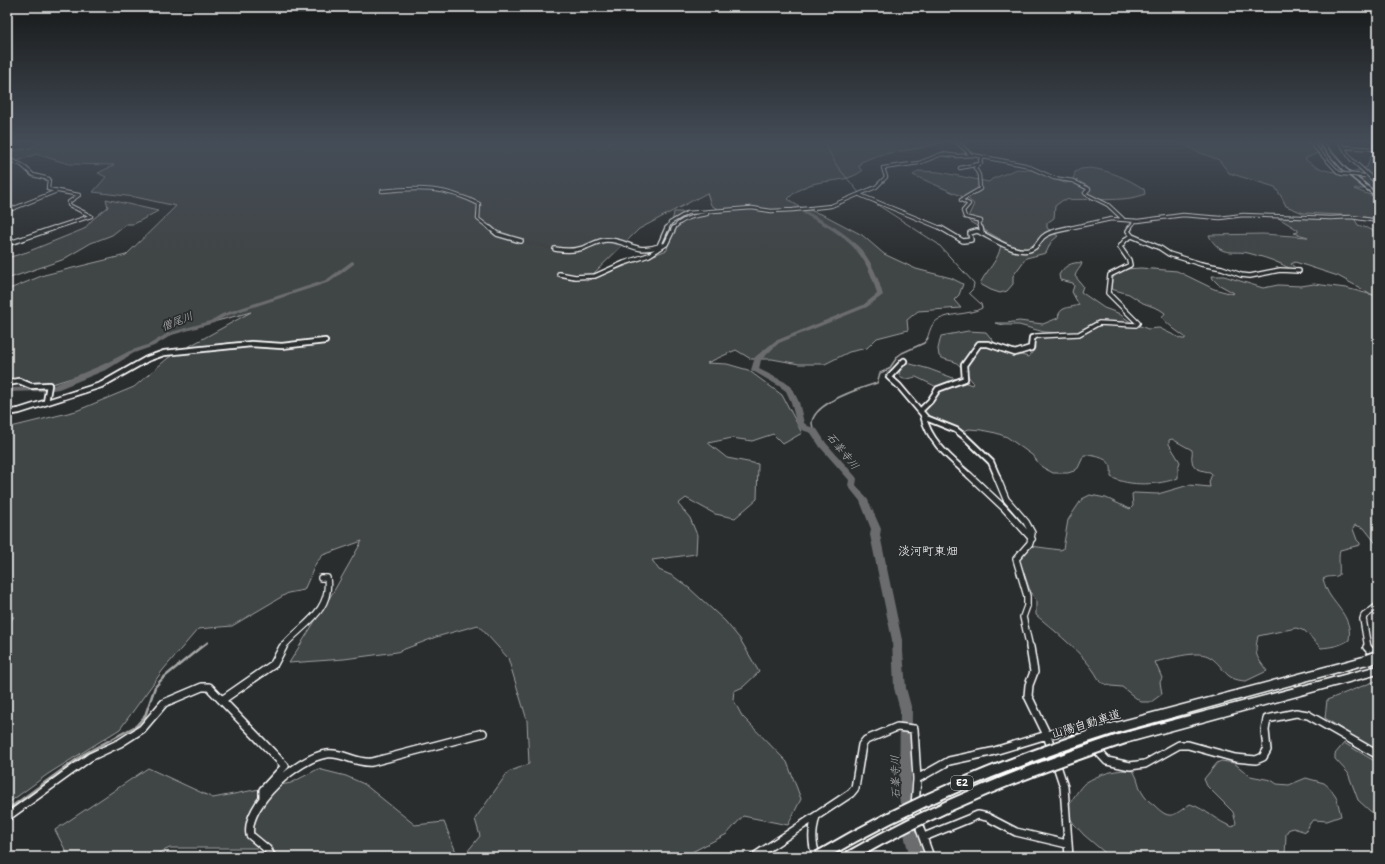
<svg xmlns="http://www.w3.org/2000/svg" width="1385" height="864" viewBox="0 0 1385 864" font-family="'Shantell Sans','Klee One',sans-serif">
<rect width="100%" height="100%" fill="#2a2d2e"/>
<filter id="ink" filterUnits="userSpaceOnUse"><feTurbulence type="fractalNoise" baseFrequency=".025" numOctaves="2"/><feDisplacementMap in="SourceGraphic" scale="8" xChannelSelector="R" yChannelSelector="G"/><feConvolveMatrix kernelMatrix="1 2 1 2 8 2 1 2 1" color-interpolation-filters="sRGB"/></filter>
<g filter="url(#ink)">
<!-- green -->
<path fill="#414445" stroke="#a0a2a2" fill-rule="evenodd" d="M42,142H943C916,152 887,149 861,162L859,167L862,171C839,188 812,173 788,199L798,206L826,216L862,235L884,254L916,269L951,278L963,284L959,295L954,300L961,308L918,311L907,320L908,330L877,338L867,348L849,352L825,364H799L772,359H751L736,350L707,363L727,364L748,370L782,395L802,433L783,444L773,434L752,441L732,438L708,443L727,458L758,464L757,499L735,518L715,514L686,498L678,504L690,518L697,535L696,554L652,560L659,570L673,576L689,588L725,621L740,639L759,672L743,687L734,691L733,699L742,716L787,762L801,799L788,825L743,816L727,834L692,852L691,857H463L480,836L475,819L508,772L529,764L527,720L508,658L478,625L436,637L397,652L344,659L289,663L335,589L362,541L323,555L316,563L304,590L288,593L232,626L198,629L163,670L120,729L48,774L7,804V625L14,617L7,616V592L9,591L7,589V428L76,411L134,387L168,358L251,312L168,334L148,346L129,352L109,363L81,375L49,385L30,384L19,378L7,381V290L44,275L126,255L176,206L135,197L93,192L106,177L98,173L114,165L69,164L36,154L13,163L7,164V152L30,148ZM707,193L711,205L722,212H674L667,250L586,281L639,229Z
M1179,142H1308L1319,145L1321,148V151L1305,159C1322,174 1347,176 1367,167L1371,155L1378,153V189H1354L1378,198V220L1359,216L1303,213L1286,206L1281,196L1275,187L1229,173L1219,160L1196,151Z
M1091,168C1110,171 1127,178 1144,189L1145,194C1126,203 1085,198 1063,200L1055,206L1054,218L1047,223V228L1058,236L1051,242L1046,253L1026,258L1013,276V284L1007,291L1000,293L991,290L980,284C986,270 1004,256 1000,239L970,222L967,219L974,204L968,199L913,175L918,171L939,172L989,182L992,179L1017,169L1031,170L1065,183C1072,182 1074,179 1075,172L1081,169Z
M106,199L158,211L134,224H126L112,235L91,243L62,260L7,279V258L27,252L84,229L93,219L108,207Z
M1277,217L1354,218L1358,225L1378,232V546L1364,528L1355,525L1353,529L1357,540L1360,543V545L1340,550C1338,555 1340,568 1339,575C1334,578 1329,575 1323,579C1325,585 1327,592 1331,597C1341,611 1352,621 1349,640C1340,646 1331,647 1321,648L1305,631L1296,628L1258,636C1254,655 1256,656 1267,671L1246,681C1222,680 1225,665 1208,656C1195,650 1168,659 1155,662L1162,678L1160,682L1162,694L1151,702H1141L1122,687L1111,686L1100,682C1090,659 1056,632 1036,615V600L1031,593L1019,560L1025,550L1031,546L1060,550L1063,549L1068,520L1082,499L1090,495L1106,498L1130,509L1133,506L1132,494L1134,493L1158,494L1189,485L1210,487L1209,482L1212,474L1210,472C1203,471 1192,469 1192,460C1191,456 1193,454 1192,450L1172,439L1169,440V444L1180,462L1178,468V478C1160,485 1129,487 1111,477C1111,474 1112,467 1110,465C1107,457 1091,455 1084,455L1078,468L1074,471L1068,473H1053L1042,467L1032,455L1007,437L996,433L981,430L969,429L963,431L935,420L922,411C929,406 935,399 940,392L937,387L916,377C910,378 902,382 899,375L901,366L907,363L929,369L972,385L973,382C967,376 962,366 955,362C950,360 944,360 939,356L938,349L941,336L968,331L986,332L994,342L996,347L1005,351L1029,357L1035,348L1034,342L1037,339L1059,336L1060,333L1044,332L1019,325H1004L995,323H1007L1019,321L1043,324L1058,318C1059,306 1071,308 1079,305L1072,292L1074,286L1073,283L1060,280L1059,275C1063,267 1072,261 1082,263C1081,268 1076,271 1075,276L1083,286L1081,292L1104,308L1118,313L1132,323L1148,329L1159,328L1182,339H1185V337L1174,329L1162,318L1165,313L1159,309L1143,303L1129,294L1111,289L1112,280L1116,272L1124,269L1141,268L1177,271L1214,289L1233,294L1234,293L1218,284L1213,279L1212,276H1224L1263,288L1278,285L1301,286L1314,284L1346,288L1373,295L1338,276L1295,262L1291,264L1298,270C1290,269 1287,267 1281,264C1271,259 1259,256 1248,253C1239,251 1228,254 1220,249C1216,246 1210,239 1209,235L1263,234L1308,237L1294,233L1298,232V230Z
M1378,680V756L1354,737L1325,718L1327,700Z
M1344,743L1378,763V815L1370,811L1358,800L1348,773L1335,759V754Z
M1221,761L1234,763L1250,776L1271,780L1277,784L1289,785L1306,778L1324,783L1330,788L1337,799L1341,816L1327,821L1314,820L1310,823L1306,832L1293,828L1288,830L1286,834L1285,857H1110L1084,835L1074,824L1070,818L1068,806C1073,799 1079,788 1085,783C1099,774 1118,768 1133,771C1139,779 1138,787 1143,794C1145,798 1150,802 1154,805C1170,821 1173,816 1190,804C1206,809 1217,822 1233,827L1236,823L1233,812L1207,786L1204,779L1217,763Z
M148,768L213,798L291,783L318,769L346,776L364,784L415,825L444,822L458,857H274L273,848H170L149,857H69L55,830Z"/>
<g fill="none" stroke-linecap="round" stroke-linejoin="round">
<!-- stream-far3 -->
<path stroke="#a6a7a7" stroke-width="1" d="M824,142L837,166L860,194
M870,200L938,244L974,283L973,289L969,293L981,304L982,308C969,316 942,312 933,324C930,328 929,334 927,339"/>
<!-- stream-far2 -->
<path stroke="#a6a7a7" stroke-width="1.5" d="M814,431C813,428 812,425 812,422C815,402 861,388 877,383L880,373L889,369L898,356L902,353L924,343L928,338"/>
<!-- stream-far1 -->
<path stroke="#a6a7a7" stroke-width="2" d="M200,648L208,642"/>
<!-- stream -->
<path stroke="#a6a7a7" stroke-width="2.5" d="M7,810L84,754L136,726L145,716L155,687L162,679L201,647"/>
<!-- river -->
<path fill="#6a6c6d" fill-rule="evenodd" d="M802,211H806C848,234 870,246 883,295L867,307L779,343L761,360L759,369L785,382L792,388L799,402L804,423L808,426L817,429L826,443L856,477L857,479L856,485L868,500L881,529L880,535L902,640L906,688L912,710L911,795L919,839L924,857H910L905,839L899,795L900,710L894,688L892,640L870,535L871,529L860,501L848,486L849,480L820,447L811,433L802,430L797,426L791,402L786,391L779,386L751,370L755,357L775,341L863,305L877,294C865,247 843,235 802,213Z
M352,261L354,262V264L330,282L226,316L214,323L172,335L154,346L134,353L108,369L59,389L45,391L7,392V388L45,387L54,385L102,365L130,351L150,344L168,333L210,321L222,314L326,280Z"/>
<!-- minor-tunnel -->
<path stroke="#3f4243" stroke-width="3.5" stroke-dasharray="3.5 1.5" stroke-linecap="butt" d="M521,241L555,249"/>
<!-- minor-far4 casing -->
<g stroke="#fff" stroke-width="4.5">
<path id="minor-far4" d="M957,142L971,155
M1310,142L1339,173L1343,174
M1340,142L1351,159L1378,184
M1343,147L1376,149L1375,145L1378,144
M7,159L22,165L33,175L49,179L48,189L79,195
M979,164L975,168L979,175L980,189L961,200L969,204L963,211L965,217L981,221L979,223L981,229
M960,168L979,164L981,163L980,160L983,158
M382,191C419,187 445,187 479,204L478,219L491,229
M860,195L943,229
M7,211L57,191
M51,229L91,216L69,205V202L79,195
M667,229L670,223L687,213L752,208L771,211L793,210L831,206L876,187L886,177L883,168L919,163L942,154L957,156L973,155L1025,165L1054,178L1073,181L1089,189L1085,193L1086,194L1108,205L1123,219
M673,229C682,218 694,216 707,214
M1065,229L1111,219L1138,221L1183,215L1220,218L1243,215L1331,218L1351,217L1378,221
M1129,229L1135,221"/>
</g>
<!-- minor-far3 casing -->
<g stroke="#fff" stroke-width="6">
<path id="minor-far3" d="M490,228L497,234L521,241
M941,228L963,241L971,240L970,233L977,231C991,237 1020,259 1035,247C1038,244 1040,240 1043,237C1049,231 1061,230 1069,228
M981,228L982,233
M1130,228L1128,231L1132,236L1160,248L1169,254L1201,264L1222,268L1241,275L1250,276L1280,270L1299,271
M7,244L54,228
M555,249C566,251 576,251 586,247C593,244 600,240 607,240C629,240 634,255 659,246L667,228
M559,274L575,277L595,276L624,263L649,255L666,244L674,228
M1032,339L1036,336L1079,334L1099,323L1136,325L1138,323L1108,293L1110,275L1130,265L1129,260L1120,247L1126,239L1132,236"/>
</g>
<!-- minor-far2 casing -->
<g stroke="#fff" stroke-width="8">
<path id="minor-far2" d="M904,361L889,377L899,386L926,418L956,430L965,437L991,462L997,476
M7,383L19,381L31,386L49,385L46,402
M920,411L930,401L938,389L965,379L964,365L979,344H988L1015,353L1031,348L1032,338
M7,413L19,411L101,385L147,359L164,353L251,344L282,346L325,341
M923,415C929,442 950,458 970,476"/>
</g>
<!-- minor-far1 casing -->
<g stroke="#fff" stroke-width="8">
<path id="minor-far1" d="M969,475L1004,508L1032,539
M996,475L1006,499L1026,522L1032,533L1030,543L1016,559L1027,596V606L1023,617L1030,648
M282,648C300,625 332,613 327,578H321
M1368,648L1363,619L1364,616L1378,606"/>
</g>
<!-- minor casing -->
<g stroke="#fff" stroke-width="10">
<path id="minor" d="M1030,647L1034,672L1029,685L1028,696L1047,735L1064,787L1069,857
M1367,647L1375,656
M222,700L274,664L283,647
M917,779L949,761L991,752L1047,735L1073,729L1080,732L1107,761L1130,766L1145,764L1179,745H1188L1235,758L1256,760L1263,757L1267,750L1265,730L1267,719L1296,713L1308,715L1378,755
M816,816C812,831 811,843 817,857
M7,817L90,757L120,743L142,729L164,703L202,687H209L285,766L263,790V797
M924,837L978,815L987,817L1016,832L1067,844
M272,857L267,849L250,835C244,805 299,757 327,754C343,752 356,764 372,762L483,733
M754,857L851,793L855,788L862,745L866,740L897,727L914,729L917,779L915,806L920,829L930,857"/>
</g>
<!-- highway casing -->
<g stroke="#fff" stroke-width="3">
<path id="highway" d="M1318,142H1322L1346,169L1378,195V198L1344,171Z
M1367,656L1370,657L1372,660L1370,663L1367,664L1115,733L1111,731L1110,728L1111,725L1115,723Z
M1378,666V674L1125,743L1121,742L1120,738L1121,734L1125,733Z"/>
</g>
<!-- minor-far4 -->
<use href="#minor-far4" stroke="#2a2d2e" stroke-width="2.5"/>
<!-- minor-far3 -->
<use href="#minor-far3" stroke="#2a2d2e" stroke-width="3.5"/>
<!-- minor-far2 -->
<use href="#minor-far2" stroke="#2a2d2e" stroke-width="4.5"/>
<!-- minor-far1 -->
<use href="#minor-far1" stroke="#2a2d2e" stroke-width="5.5"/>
<!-- minor -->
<use href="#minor" stroke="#2a2d2e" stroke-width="7"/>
<!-- highway -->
<use href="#highway" fill="#2a2d2e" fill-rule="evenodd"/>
<!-- minor-bridge casing -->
<g stroke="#fff" stroke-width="4.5" stroke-linecap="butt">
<path id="minor-bridge" d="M1343,174L1365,176"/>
</g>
<!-- highway-bridge casing -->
<g stroke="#fff" stroke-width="14" stroke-linecap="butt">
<path id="highway-bridge" d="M1367,660L1378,656
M818,857C915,800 1008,762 1115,728
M849,857C937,806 1029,770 1125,738"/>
</g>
<!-- minor-bridge -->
<use href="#minor-bridge" stroke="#2a2d2e" stroke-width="2.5"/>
<!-- highway-bridge -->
<use href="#highway-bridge" stroke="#2a2d2e" stroke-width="10"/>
</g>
</g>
<!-- sky -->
<linearGradient id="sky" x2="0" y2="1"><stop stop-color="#171919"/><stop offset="0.54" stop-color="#444c57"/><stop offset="1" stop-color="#444c57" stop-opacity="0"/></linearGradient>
<rect width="1385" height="263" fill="url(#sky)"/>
<g text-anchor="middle" stroke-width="3.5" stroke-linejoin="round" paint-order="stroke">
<!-- shield labels -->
<rect fill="#2a2d2e" stroke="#bfc0c0" stroke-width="1" x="951" y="776" width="22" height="14" rx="3"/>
<g font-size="9" font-weight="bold" fill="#fff">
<text x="962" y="786">E2</text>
</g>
<!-- water labels -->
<g font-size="11" font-style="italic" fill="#b4b6b6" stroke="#2a2d2e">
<text transform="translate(177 321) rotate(-21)" y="4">僧尾川</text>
<text transform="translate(843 451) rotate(51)" y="4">石峯寺川</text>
<text transform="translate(895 777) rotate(-91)" y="4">石峯寺川</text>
</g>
<!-- quarter labels -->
<g font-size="12" fill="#fff" stroke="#2a2d2e">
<text x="928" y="555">淡河町東畑</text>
</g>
<!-- near-street labels -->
<g font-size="12" fill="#fff" stroke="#2a2d2e">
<text transform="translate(1086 724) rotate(-17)" y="4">山陽自動車道</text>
</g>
</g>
<!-- margin -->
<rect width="1385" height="864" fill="none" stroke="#2a2d2e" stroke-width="24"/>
<rect x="12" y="12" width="1361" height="840" fill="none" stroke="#fff" stroke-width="1.5" filter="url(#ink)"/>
</svg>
